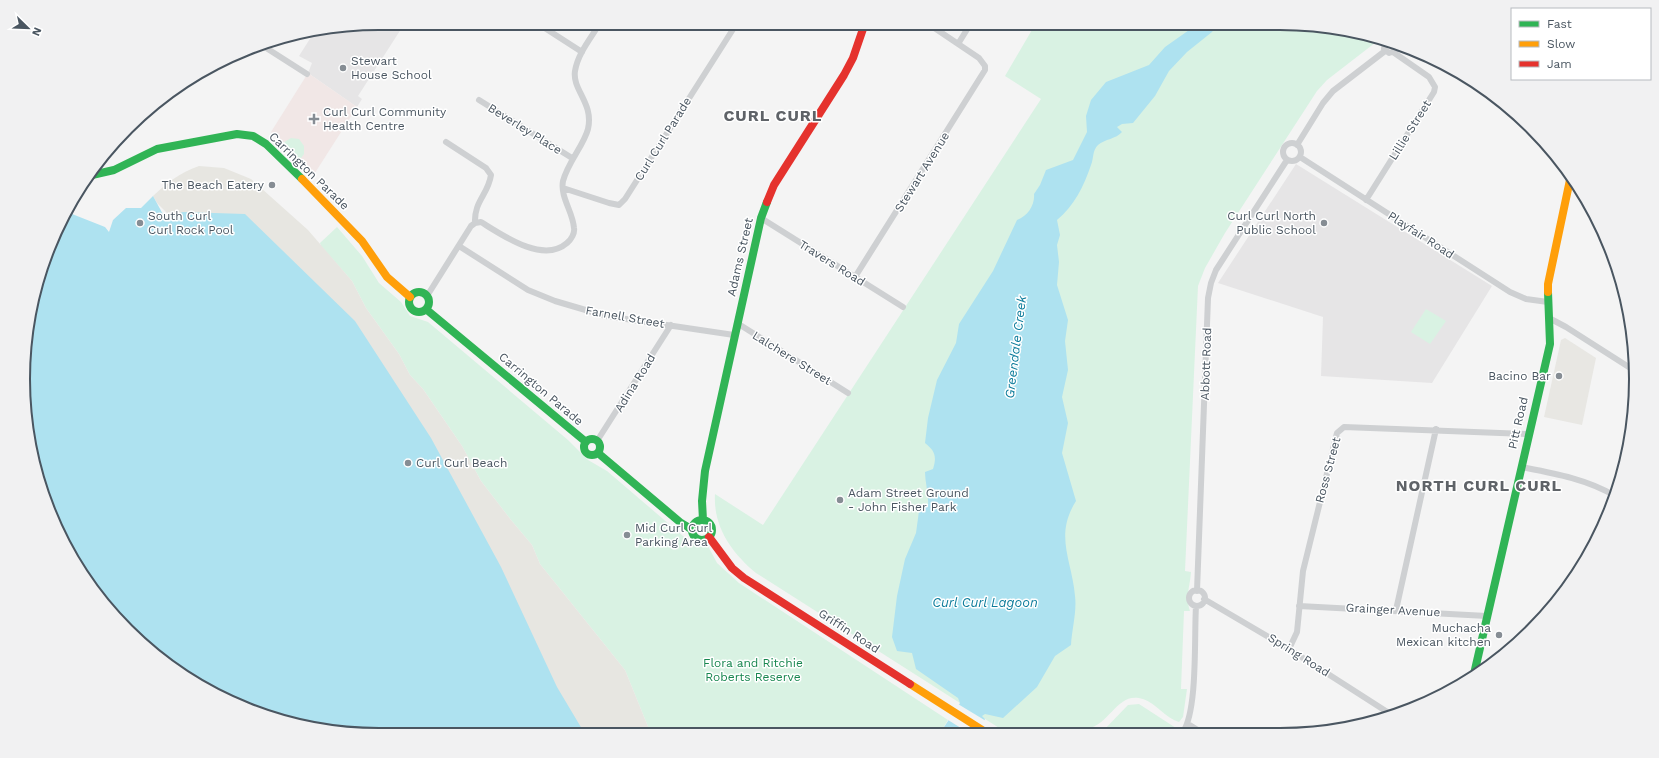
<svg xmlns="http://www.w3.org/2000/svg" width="1659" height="758" viewBox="0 0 1659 758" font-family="'Work Sans',sans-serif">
<rect width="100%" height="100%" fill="#f4f4f4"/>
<!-- commercial -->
<path fill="#e8e7e3" d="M1565,338L1596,358L1582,425L1544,417L1561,340Z"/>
<!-- education -->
<path fill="#e6e5e6" d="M379,23H399L403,26L358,96L362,99L357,107L308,73L312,63L299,56L313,34Z
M1296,164L1492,286L1432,383L1321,376L1323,317L1218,283Z"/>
<!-- medical -->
<path fill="#f1e7e6" d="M308,73L357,107L313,176L271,132Z"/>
<!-- green -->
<path fill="#d9f2e3" d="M1036,23H1280L1349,30L1380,39L1327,80L1317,91L1225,233L1205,268L1198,286L1185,571L1191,572C1190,587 1185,597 1190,611H1184L1181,689H1187L1183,717L1179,722C1165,718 1156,703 1143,699C1117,691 1112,723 1087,729L1084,733H1007L756,573C732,553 713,527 715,494L763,525L1041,99L1005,76Z
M291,138L299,139L304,146V154L299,161L281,144Z
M337,227L362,256L379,283L401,302L410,316L428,322L568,440L588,460L607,471L690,542L708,546L717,563L739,583L948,720L940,733L651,734L625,670L540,564L532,545L511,520L481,481L462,446L423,389L410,375L399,354L366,308L352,281L321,246L320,243Z
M1426,309L1446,321L1430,344L1411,332Z
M1139,704L1176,728L1173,732L1101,733L1128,705Z"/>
<!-- sand -->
<path fill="#e7e6e1" d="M199,166L224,168L251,179L308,230L352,281L366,308L399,354L410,375L423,389L462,446L481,481L511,520L532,545L540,564L625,670L651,734L508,735L165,216L168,214L157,203L153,196C168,182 179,173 199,166Z"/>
<!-- water -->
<path fill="#aee2f0" d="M1199,23H1219L1212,32L1187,52L1169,71L1155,96L1133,123L1122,124L1117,127L1122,132C1116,139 1105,139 1098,145C1092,151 1094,158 1091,165C1084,186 1074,206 1057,220L1060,235L1057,245L1059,262L1057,285L1068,320L1065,341L1068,370L1062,397L1068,423L1062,453L1076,501C1054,536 1072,560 1075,596C1077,611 1072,629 1071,645L1055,656L1037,687L1003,718L985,714L982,716L985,719L979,733H940L960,703L958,698L916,669L912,653L897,651L892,637L897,596L905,559L916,533L919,511L928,506C929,494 925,483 925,472L933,469C937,456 935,451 925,443L928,418L937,380L956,343L959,324L993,271L1017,220C1028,216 1035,205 1034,194L1040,185L1046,170L1073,160L1087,132L1086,116L1091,100L1106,82L1149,65L1165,47Z
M153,196L165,218L183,212L245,214L355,321L431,438L501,567L557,687L585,734L379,735L309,728L243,708L144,647L71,557L42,493L26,426L30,310L67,212L105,227L109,232L113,220L126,208H141Z"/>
<!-- pier -->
<path fill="#f4f4f4" d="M958,704L986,721L979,733H969L948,720Z"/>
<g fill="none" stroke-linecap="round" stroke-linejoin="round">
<!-- street -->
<path stroke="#ced0d2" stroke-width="6" d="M537,23L582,52
M1385,41L1384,49L1389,53L1395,51L1397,44
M260,44L307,74
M958,44L971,23
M479,100L572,158
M446,142L486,168L491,175C488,195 474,201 475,223
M1283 152a9 9 0 1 1 18 0a9 9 0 1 1-18 0Z
M1297,145L1323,103L1333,91L1385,51
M1300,157L1510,292L1526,299L1548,302
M563,188L609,203L619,205L625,199L737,23
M1366,200L1434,92L1435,87L1429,77L1393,52
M761,218L903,307
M459,246L528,290L555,301L606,316L734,335
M855,277L985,70V66L979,58L927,23
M427,296L471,226L475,223L481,222C502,235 543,264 567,243C571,240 575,233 574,228C573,212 560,197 563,181C568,162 584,145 588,129C594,103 572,90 575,71C578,53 591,38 600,23
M1549,318L1566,327L1635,371
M737,323L848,393
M597,441L671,325
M1521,467C1552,473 1587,479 1615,496
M1189 598a8 8 0 1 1 16 0a8 8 0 1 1-16 0Z
M1197,591L1208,298L1211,283L1216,270L1287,160
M1204,599L1289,649L1392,715
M1299,606L1487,616
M1396,610L1436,429
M1289,649L1297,632L1303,571L1337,433L1344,427L1528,434
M1188,724L1201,732
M1183,732C1198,709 1194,636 1196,606"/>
<!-- fast -->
<path stroke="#30b455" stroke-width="8" d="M92,175L114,170L157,149L237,134L253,136L266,144L302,179
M409 302a10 10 0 1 1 20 0a10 10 0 1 1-20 0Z
M427,310L586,442
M584 447a8 8 0 1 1 16 0a8 8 0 1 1-16 0Z
M598,453L681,523L691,529
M692 530a10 10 0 1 1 20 0a10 10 0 1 1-20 0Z
M703,520L702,501L705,471L761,218L767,202
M1474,674L1550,344L1548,292"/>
<!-- slow -->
<path stroke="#ff9f0a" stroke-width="8" d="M302,179L362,241L387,277L410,297
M1548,292V284L1571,175
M910,684L987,733"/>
<!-- jam -->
<path stroke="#e5322d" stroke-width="8" d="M767,202L774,185L844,75L853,58L865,23
M709,537L732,568L744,578L910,684"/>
</g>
<!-- markers -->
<g fill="#868d94" stroke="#fff" stroke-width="1.5">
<circle cx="343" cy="68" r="4"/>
<path d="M312 113h4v4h4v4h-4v4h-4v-4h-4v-4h4z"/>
<circle cx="272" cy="185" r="4"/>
<circle cx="140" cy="223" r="4"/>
<circle cx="1324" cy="223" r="4"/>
<circle cx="1559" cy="376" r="4"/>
<circle cx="408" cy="463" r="4"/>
<circle cx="840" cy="500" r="4"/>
<circle cx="627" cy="535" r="4"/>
<circle cx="1499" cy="635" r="4"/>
</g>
<g text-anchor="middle" stroke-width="3" stroke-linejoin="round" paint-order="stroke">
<!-- poi labels -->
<g font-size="12" fill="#4a5661" stroke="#fff" text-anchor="start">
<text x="351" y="65">Stewart<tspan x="351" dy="14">House School</tspan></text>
<text x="323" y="116">Curl Curl Community<tspan x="323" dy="14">Health Centre</tspan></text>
<text x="264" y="189" text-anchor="end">The Beach Eatery</text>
<text x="148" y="220">South Curl<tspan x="148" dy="14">Curl Rock Pool</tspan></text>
<text x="1316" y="220" text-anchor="end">Curl Curl North<tspan x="1316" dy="14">Public School</tspan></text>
<text x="1551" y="380" text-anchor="end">Bacino Bar</text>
<text x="416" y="467">Curl Curl Beach</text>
<text x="848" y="497">Adam Street Ground<tspan x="848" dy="14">- John Fisher Park</tspan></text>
<text x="635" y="532">Mid Curl Curl<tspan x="635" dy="14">Parking Area</tspan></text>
<text x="1491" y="632" text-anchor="end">Muchacha<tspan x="1491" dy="14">Mexican kitchen</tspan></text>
</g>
<!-- street labels -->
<g font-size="12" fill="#4a5661" stroke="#fff">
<text transform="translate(525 129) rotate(32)" y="4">Beverley Place</text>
<text transform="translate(1410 130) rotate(-58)" y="4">Lillie Street</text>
<text transform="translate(663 139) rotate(-58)" y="4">Curl Curl Parade</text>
<text transform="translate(309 171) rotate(44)" y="4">Carrington Parade</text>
<text transform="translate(922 172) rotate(-58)" y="4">Stewart Avenue</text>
<text transform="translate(1421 235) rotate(33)" y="4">Playfair Road</text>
<text transform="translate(740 257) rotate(-77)" y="4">Adams Street</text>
<text transform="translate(832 263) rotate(32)" y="4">Travers Road</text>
<text transform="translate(625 317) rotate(10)" y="4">Farnell Street</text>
<text transform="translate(792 358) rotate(32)" y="4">Lalchere Street</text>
<text transform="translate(1206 364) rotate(-88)" y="4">Abbott Road</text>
<text transform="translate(635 383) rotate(-58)" y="4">Adina Road</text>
<text transform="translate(541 389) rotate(40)" y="4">Carrington Parade</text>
<text transform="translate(1518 423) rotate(-77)" y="4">Pitt Road</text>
<text transform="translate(1328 470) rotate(-75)" y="4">Ross Street</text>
<text transform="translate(1393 610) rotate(3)" y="4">Grainger Avenue</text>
<text transform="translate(849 631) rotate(33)" y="4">Griffin Road</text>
<text transform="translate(1299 655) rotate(32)" y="4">Spring Road</text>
</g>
<!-- park labels -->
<g font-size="12" fill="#17864f" stroke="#fff">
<text x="753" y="667">Flora and Ritchie<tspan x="753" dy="14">Roberts Reserve</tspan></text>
</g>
<!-- water labels -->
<g font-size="13" font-style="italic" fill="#0c7c9b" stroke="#fff">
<text transform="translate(1015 347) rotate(-83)" y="5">Greendale Creek</text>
<text x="985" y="607">Curl Curl Lagoon</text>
</g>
<!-- district labels -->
<g font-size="16" font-weight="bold" letter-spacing="1" fill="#5f6368" stroke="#fff">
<text x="773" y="121">CURL CURL</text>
<text x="1479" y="491">NORTH CURL CURL</text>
</g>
</g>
<!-- crop -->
<path d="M0 0H1659V758H0ZM379 30H1280A349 349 0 0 1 1629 379V379A349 349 0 0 1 1280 728H379A349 349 0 0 1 30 379V379A349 349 0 0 1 379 30Z" fill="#f1f1f2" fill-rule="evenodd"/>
<path fill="none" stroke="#4a5661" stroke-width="2" d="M379 30H1280A349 349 0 0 1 1629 379V379A349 349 0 0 1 1280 728H379A349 349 0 0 1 30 379V379A349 349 0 0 1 379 30Z"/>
<!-- legend -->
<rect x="1511" y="8" width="140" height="72" fill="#ffffff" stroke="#b7bbc0"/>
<rect x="1519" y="21" width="20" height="6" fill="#30b455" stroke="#b7bbc0"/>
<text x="1547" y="28" font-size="12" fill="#4a5661">Fast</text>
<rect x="1519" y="41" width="20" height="6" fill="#ff9f0a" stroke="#b7bbc0"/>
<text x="1547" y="48" font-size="12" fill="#4a5661">Slow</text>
<rect x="1519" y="61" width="20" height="6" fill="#e5322d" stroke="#b7bbc0"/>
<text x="1547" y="68" font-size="12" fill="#4a5661">Jam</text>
<!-- north arrow -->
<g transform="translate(28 28) rotate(113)" stroke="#ffffff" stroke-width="3" paint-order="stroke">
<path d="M0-3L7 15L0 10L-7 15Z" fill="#4a5661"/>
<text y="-6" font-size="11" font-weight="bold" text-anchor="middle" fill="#4a5661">N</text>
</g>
</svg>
